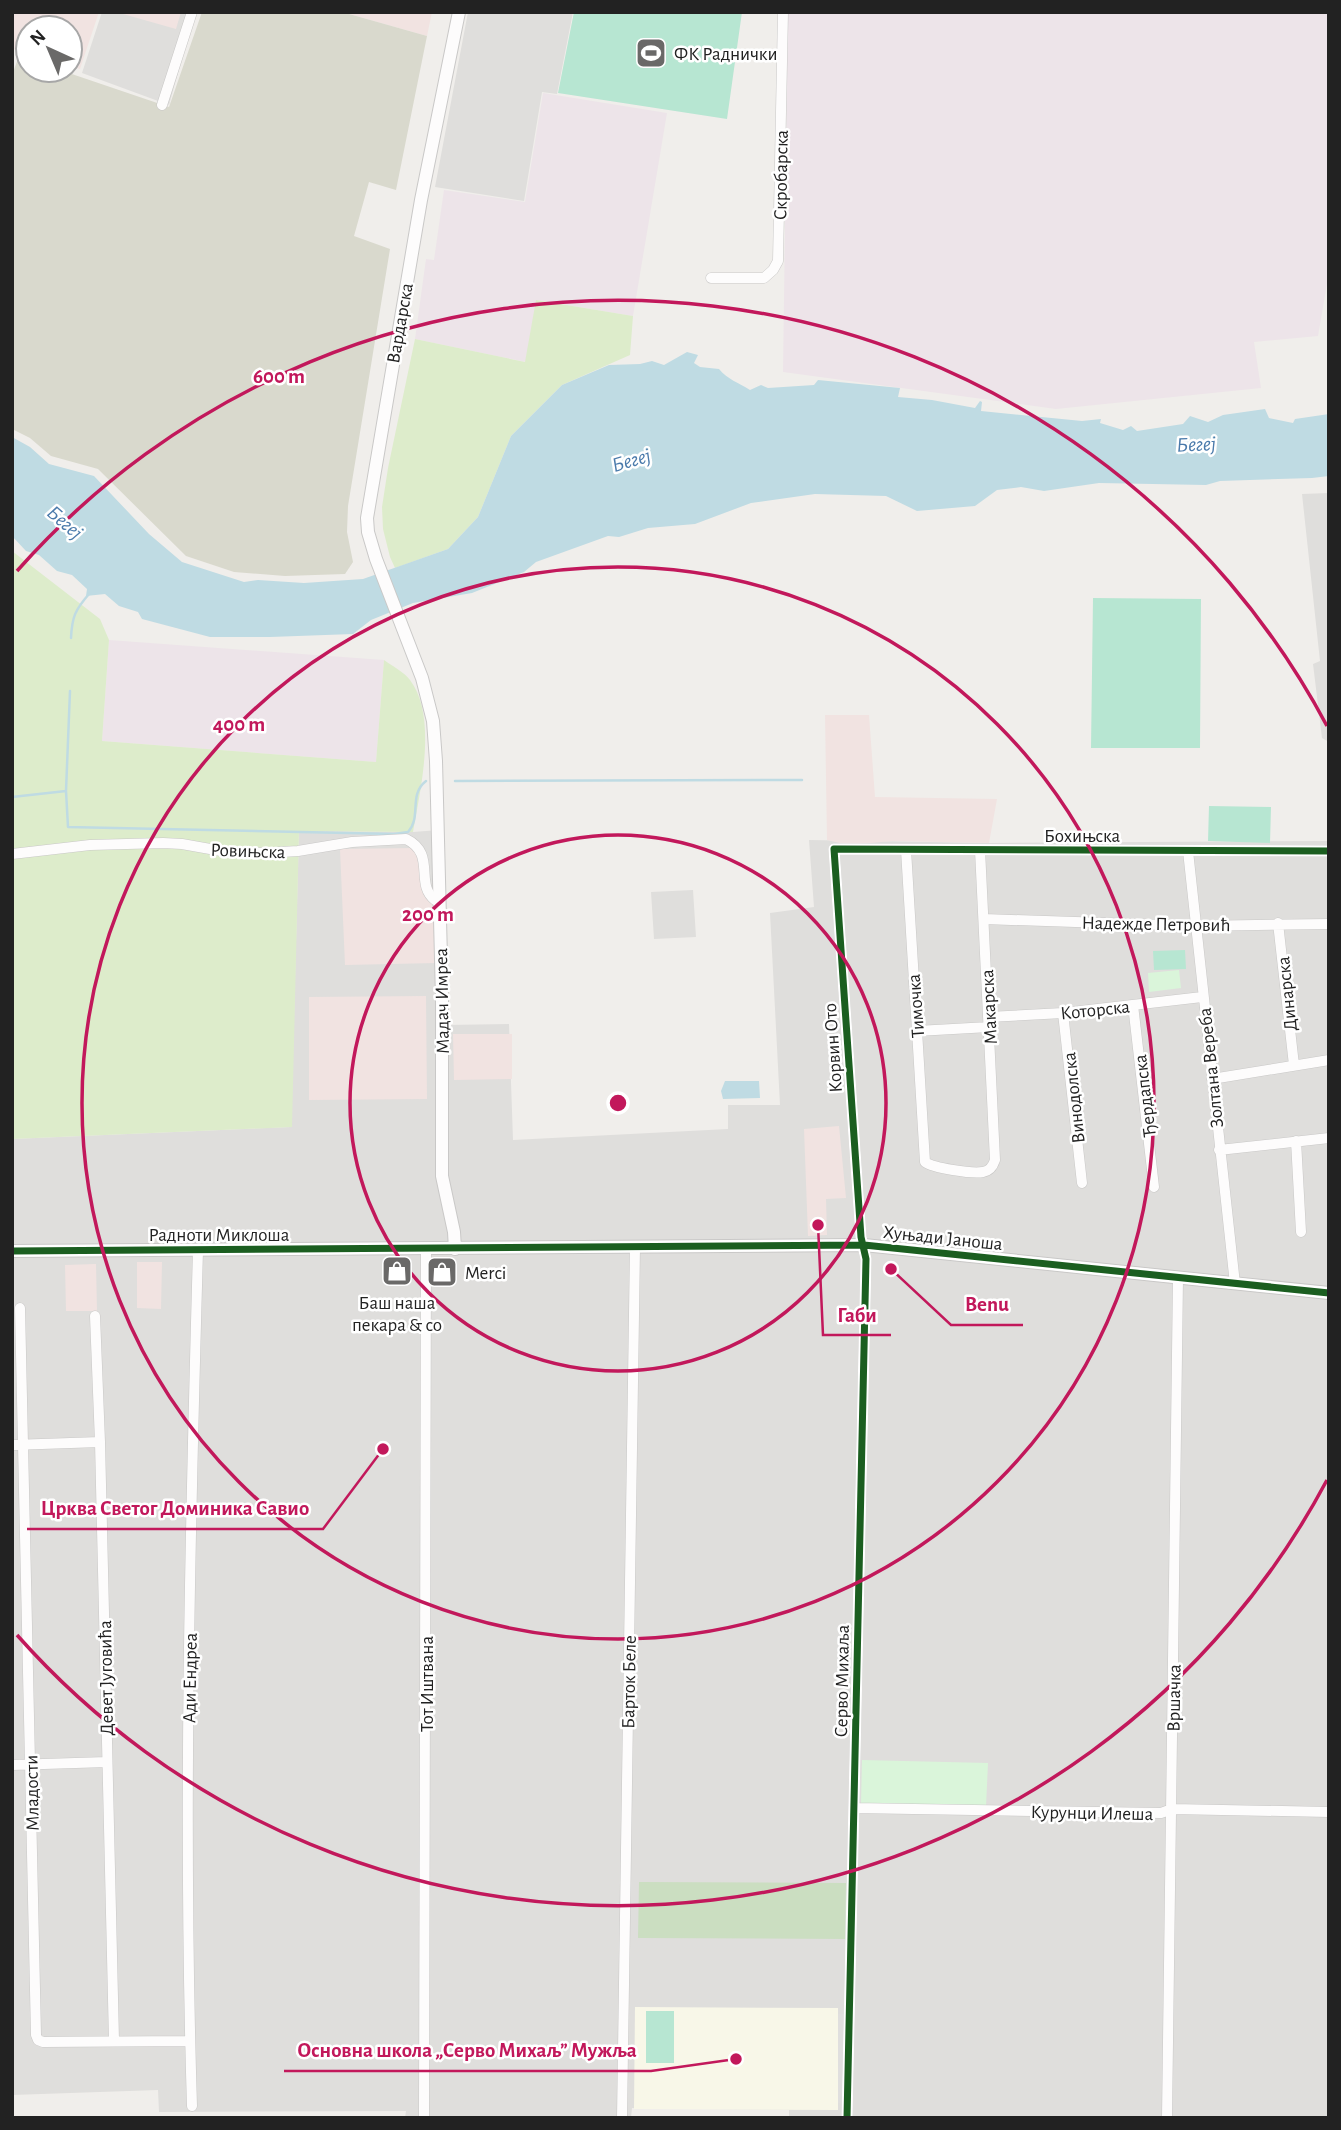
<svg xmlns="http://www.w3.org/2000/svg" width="1341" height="2130" viewBox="0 0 1341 2130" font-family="'Alegreya Sans',sans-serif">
<rect width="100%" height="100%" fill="#f0eeeb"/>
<!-- residential -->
<path fill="#dfdedc" d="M102,12H195L169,105L82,73Z
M468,12H573L557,94L542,92L524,201L435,187Z
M1329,493V742L1322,738L1313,664L1320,661L1302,494Z
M439,830L446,1025L509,1024L513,1140L728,1129V1105H780L770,913L814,907L809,840L989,843L1329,841V2118H789V2110L632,2108L631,2118H405L406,2111L159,2112L158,2090L12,2095V1139L291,1127L299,831L413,832Z
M693,890L696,937L654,939L651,892Z"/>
<!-- commercial -->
<path fill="#f1e3e1" d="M12,12H99L80,69L70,66V28H28V51L19,48L12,50Z
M116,12H181L176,29Z
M342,12H432L427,36Z
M825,715H869L875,797L997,799L989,843L893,841L848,845L827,840Z
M416,848L425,893L429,902L438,909L437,963L345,965L340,849Z
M426,996L427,1099L309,1100V997Z
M512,1034V1079L454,1080L453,1034Z
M839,1126L846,1198L826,1199L827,1235L808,1236L804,1129Z
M137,1262H162L161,1309L137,1308Z
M96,1264L97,1311H66L65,1265Z"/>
<!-- industrial -->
<path fill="#ede4e9" d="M788,12H1329V272L1318,336L1254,342L1261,388L1056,409L783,372Z
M543,93L667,113L633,316L537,300L526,362L415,339L426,259L434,260L444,190L525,202Z
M109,640L384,660L376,762L102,741Z"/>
<!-- education -->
<path fill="#f8f7e8" d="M635,2007L838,2008V2110L634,2109Z"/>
<!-- construction -->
<path fill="#d9d9cd" d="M202,12H342L427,36L396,190L369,182L354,236L390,249L348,506L347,532L353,562L345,574L285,576L234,572L186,556L98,469L51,456L30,438L12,429V75L19,56L28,59V70H60L169,107Z"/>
<!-- grass -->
<path fill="#ddeccb" d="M536,300L633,316L630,355L562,385L511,436L478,517L448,549L395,568L390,557L383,529L382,507L388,468L415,339L525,362Z
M12,551L100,619L109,640L102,741L376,762L384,660C392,666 404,672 410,680C438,717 420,791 413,832L299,831L292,1127L12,1139Z"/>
<!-- forest -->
<path fill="#cbdec1" d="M639,1882L846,1883L845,1939L638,1938Z"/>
<!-- park -->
<path fill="#daf5da" d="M1179,970L1181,988L1149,992L1148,973Z
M862,1760L988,1763L986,1807L861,1804Z"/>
<!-- pitch -->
<path fill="#b7e6d2" d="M574,12H742L727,119L558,93Z
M1093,598L1201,599L1200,748H1091Z
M1209,806L1271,807L1270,843L1208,841Z
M1185,950L1186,969L1154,970L1153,951Z
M646,2011H674V2063H646Z"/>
<!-- parking -->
<path fill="#e0dfde" d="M838,2014H849L847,2104L838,2103Z"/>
<!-- water -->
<path fill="#bfdbe3" d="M687,352L698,355L694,363L700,367L719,369C728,380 738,382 750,390L761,385L768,388L814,385L818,380L900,388L898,397L932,400L975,408L980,401L982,402L981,411L1082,421L1101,419L1100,423L1123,430L1131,426L1137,431L1183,424L1190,416L1208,422L1223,415L1265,409L1269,418L1293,423L1295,419L1329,414V476L1312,478L1220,481L1206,485L1099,483L1044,491L1021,487L997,490L975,506L917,511L886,496L815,494L751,503L695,524L648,528L619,537L608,536L536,562L524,572L472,593L413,603L371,620L353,634L270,637H210L142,619L138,612L119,606L105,594L86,596L87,589L72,575L57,571L39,555L26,551L12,536V437L30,447L49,464L94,476L149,534L182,562L244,582L258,580L304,583L363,579L448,549L478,517L511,436L562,385L609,365L640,364L652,361L664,365Z
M725,1081H759L760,1098L723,1099L721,1091Z"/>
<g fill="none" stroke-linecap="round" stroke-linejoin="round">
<!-- stream -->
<path stroke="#bfdbe3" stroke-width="2.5" d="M71,638C72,617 75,610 89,594
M455,781L802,780
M66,791L68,827L394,834L408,832C422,817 408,795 426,781
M12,797L66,791L70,691"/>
<!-- minor casing -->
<g stroke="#c9c8c7" stroke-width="11">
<path id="minor" d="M162,105L192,12
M711,278H764L773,270L778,261L783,12
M906,850L925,1162C933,1168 972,1174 983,1172C990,1171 993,1166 995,1160L980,850
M1188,851L1235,1284
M12,854L90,845L163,843L182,844L227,852L265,853L298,851L352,842L406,839C437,854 414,884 435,900L439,899
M984,919L1194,926L1329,924
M1278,923L1294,1065
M1133,1005L1154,1187
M1063,1013L1082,1183
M988,1017L1063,1013L1202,997
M917,1031L989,1027
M1212,1079L1329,1060
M1296,1141L1301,1232
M1219,1150L1329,1138
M20,1308L36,2035L38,2040L43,2042L190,2041
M95,1316L100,1442L114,2041
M12,1445L100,1442
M12,1765L107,1762
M854,1808L1161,1813L1172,1809L1329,1812
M192,2106C183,1821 190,1535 198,1250
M424,2118L426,1249
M622,2118L635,1247
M847,2118L866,1259L861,1237L834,849L1329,851
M1167,2118L1178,1278"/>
</g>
<!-- tertiary casing -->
<g stroke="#c9c8c7" stroke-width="14">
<path id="tertiary" d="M455,1249L454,1232L442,1176V998L436,761L433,721L422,678L376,559L368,532L367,518L421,200L459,12
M12,1251L864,1245L1329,1293"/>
</g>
<!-- minor -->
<use href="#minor" stroke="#fdfcfc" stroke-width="10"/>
<!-- tertiary -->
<use href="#tertiary" stroke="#fdfcfc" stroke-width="12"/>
<!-- cycleway casing -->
<g stroke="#fff" stroke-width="11">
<path id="cycleway" d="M12,1251L864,1245L1329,1293
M847,2118L866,1259L861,1237L834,849L1329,851"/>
</g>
<!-- cycleway -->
<use href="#cycleway" stroke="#1b5e20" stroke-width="7"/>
</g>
<!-- distance rings -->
<g fill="none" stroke="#c2185b" stroke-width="3.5">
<circle cx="618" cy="1103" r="268"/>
<circle cx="618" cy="1103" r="536"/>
<path d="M1327 1480A803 803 0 0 1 17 1635M17 571A803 803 0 0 1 1327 726"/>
</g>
<!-- icons -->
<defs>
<g id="stadium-square" transform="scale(1.575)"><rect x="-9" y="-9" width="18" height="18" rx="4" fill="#6a6968" stroke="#fff"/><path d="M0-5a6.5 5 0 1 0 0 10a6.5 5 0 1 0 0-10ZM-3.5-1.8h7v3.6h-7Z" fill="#fff"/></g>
<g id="shop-square" transform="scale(1.575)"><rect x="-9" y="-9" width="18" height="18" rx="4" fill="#6a6968" stroke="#fff"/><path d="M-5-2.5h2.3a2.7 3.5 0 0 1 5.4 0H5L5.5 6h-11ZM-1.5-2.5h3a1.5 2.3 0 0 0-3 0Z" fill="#fff"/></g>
</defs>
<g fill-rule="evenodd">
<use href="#stadium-square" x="651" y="53"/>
<use href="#shop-square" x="397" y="1271"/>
<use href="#shop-square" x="442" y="1272"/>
</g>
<g text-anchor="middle" stroke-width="5" stroke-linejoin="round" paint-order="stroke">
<!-- poi labels -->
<g font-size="19" fill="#222" stroke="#fff" text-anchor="start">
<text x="674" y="60">ФК Раднички</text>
<text x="465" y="1279">Merci</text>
<text x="397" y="1309" text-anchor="middle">Баш наша<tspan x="397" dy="22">пекара &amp; co</tspan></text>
</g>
<!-- street labels -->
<g font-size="19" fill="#222" stroke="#fff">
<text transform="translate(780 175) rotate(-89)" y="7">Скробарска</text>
<text transform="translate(399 323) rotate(-80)" y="7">Вардарска</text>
<text x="1082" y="842">Бохињска</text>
<text transform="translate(248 850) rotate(2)" y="7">Ровињска</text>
<text transform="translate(1156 923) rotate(1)" y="7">Надежде Петровић</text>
<text transform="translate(1286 994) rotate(-96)" y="7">Динарска</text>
<text transform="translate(441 1001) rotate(-91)" y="7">Мадач Имреа</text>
<text transform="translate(915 1006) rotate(-94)" y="7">Тимочка</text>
<text transform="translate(988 1007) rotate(-93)" y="7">Макарска</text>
<text transform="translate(1095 1009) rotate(-6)" y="7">Которска</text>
<text transform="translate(832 1048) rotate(-94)" y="7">Корвин Ото</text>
<text transform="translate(1210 1068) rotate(-96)" y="7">Золтана Вереба</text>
<text transform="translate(1144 1096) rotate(-97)" y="7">Ђердапска</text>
<text transform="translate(1073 1098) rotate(-96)" y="7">Винодолска</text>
<text x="219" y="1241">Радноти Миклоша</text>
<text transform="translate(943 1237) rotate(6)" y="7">Хуњади Јаноша</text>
<text transform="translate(105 1678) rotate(-91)" y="7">Девет Југовића</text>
<text transform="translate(189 1678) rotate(-89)" y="7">Ади Ендреа</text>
<text transform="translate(841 1681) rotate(-89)" y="7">Серво Михаља</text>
<text transform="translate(628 1682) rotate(-89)" y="7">Барток Беле</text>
<text transform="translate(426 1684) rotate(-90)" y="7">Тот Иштвана</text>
<text transform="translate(1173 1698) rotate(-89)" y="7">Вршачка</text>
<text transform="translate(31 1793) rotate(-91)" y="7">Младости</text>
<text transform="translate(1092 1812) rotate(1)" y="7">Курунци Илеша</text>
</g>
<!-- water labels -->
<g font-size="21" font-style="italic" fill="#4a7aab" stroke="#fff">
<text transform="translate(1196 444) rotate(-2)" y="7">Бегеј</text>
<text transform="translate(631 460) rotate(-16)" y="7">Бегеј</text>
<text transform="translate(65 522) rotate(41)" y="7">Бегеј</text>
</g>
</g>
<circle cx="618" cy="1103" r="10" fill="#c2185b" stroke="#fff" stroke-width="3.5"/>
<g font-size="21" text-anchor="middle" font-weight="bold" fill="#c2185b" stroke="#fff" stroke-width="5" stroke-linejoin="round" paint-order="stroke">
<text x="279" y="383">600 m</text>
<text x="239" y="731">400 m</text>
<text x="428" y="921">200 m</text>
</g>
<!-- callouts -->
<path fill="none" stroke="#c2185b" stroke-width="2.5" d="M891 1269L951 1325H1023M818 1225L823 1335H891M383 1449L323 1529H27M736 2059L651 2071H284"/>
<g fill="#c2185b" stroke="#fff" stroke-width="2.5">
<circle cx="891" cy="1269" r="7"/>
<circle cx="818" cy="1225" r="7"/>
<circle cx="383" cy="1449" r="7"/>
<circle cx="736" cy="2059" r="7"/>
</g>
<g font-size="21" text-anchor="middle" font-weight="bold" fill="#c2185b" stroke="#fff" stroke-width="5" stroke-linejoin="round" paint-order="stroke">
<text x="987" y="1311">Benu</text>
<text x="857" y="1322">Габи</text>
<text x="175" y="1515">Црква Светог Доминика Савио</text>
<text x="467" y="2057">Основна школа „Серво Михаљ” Мужља</text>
</g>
<!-- border -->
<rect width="1341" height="2130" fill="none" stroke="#222222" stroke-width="28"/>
<!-- north arrow -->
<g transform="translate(49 49) rotate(316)"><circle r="33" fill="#ffffff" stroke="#a7a7a7" stroke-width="2"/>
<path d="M0-5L12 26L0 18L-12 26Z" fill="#6a6968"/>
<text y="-10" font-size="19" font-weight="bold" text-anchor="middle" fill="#222222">N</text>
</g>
</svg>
